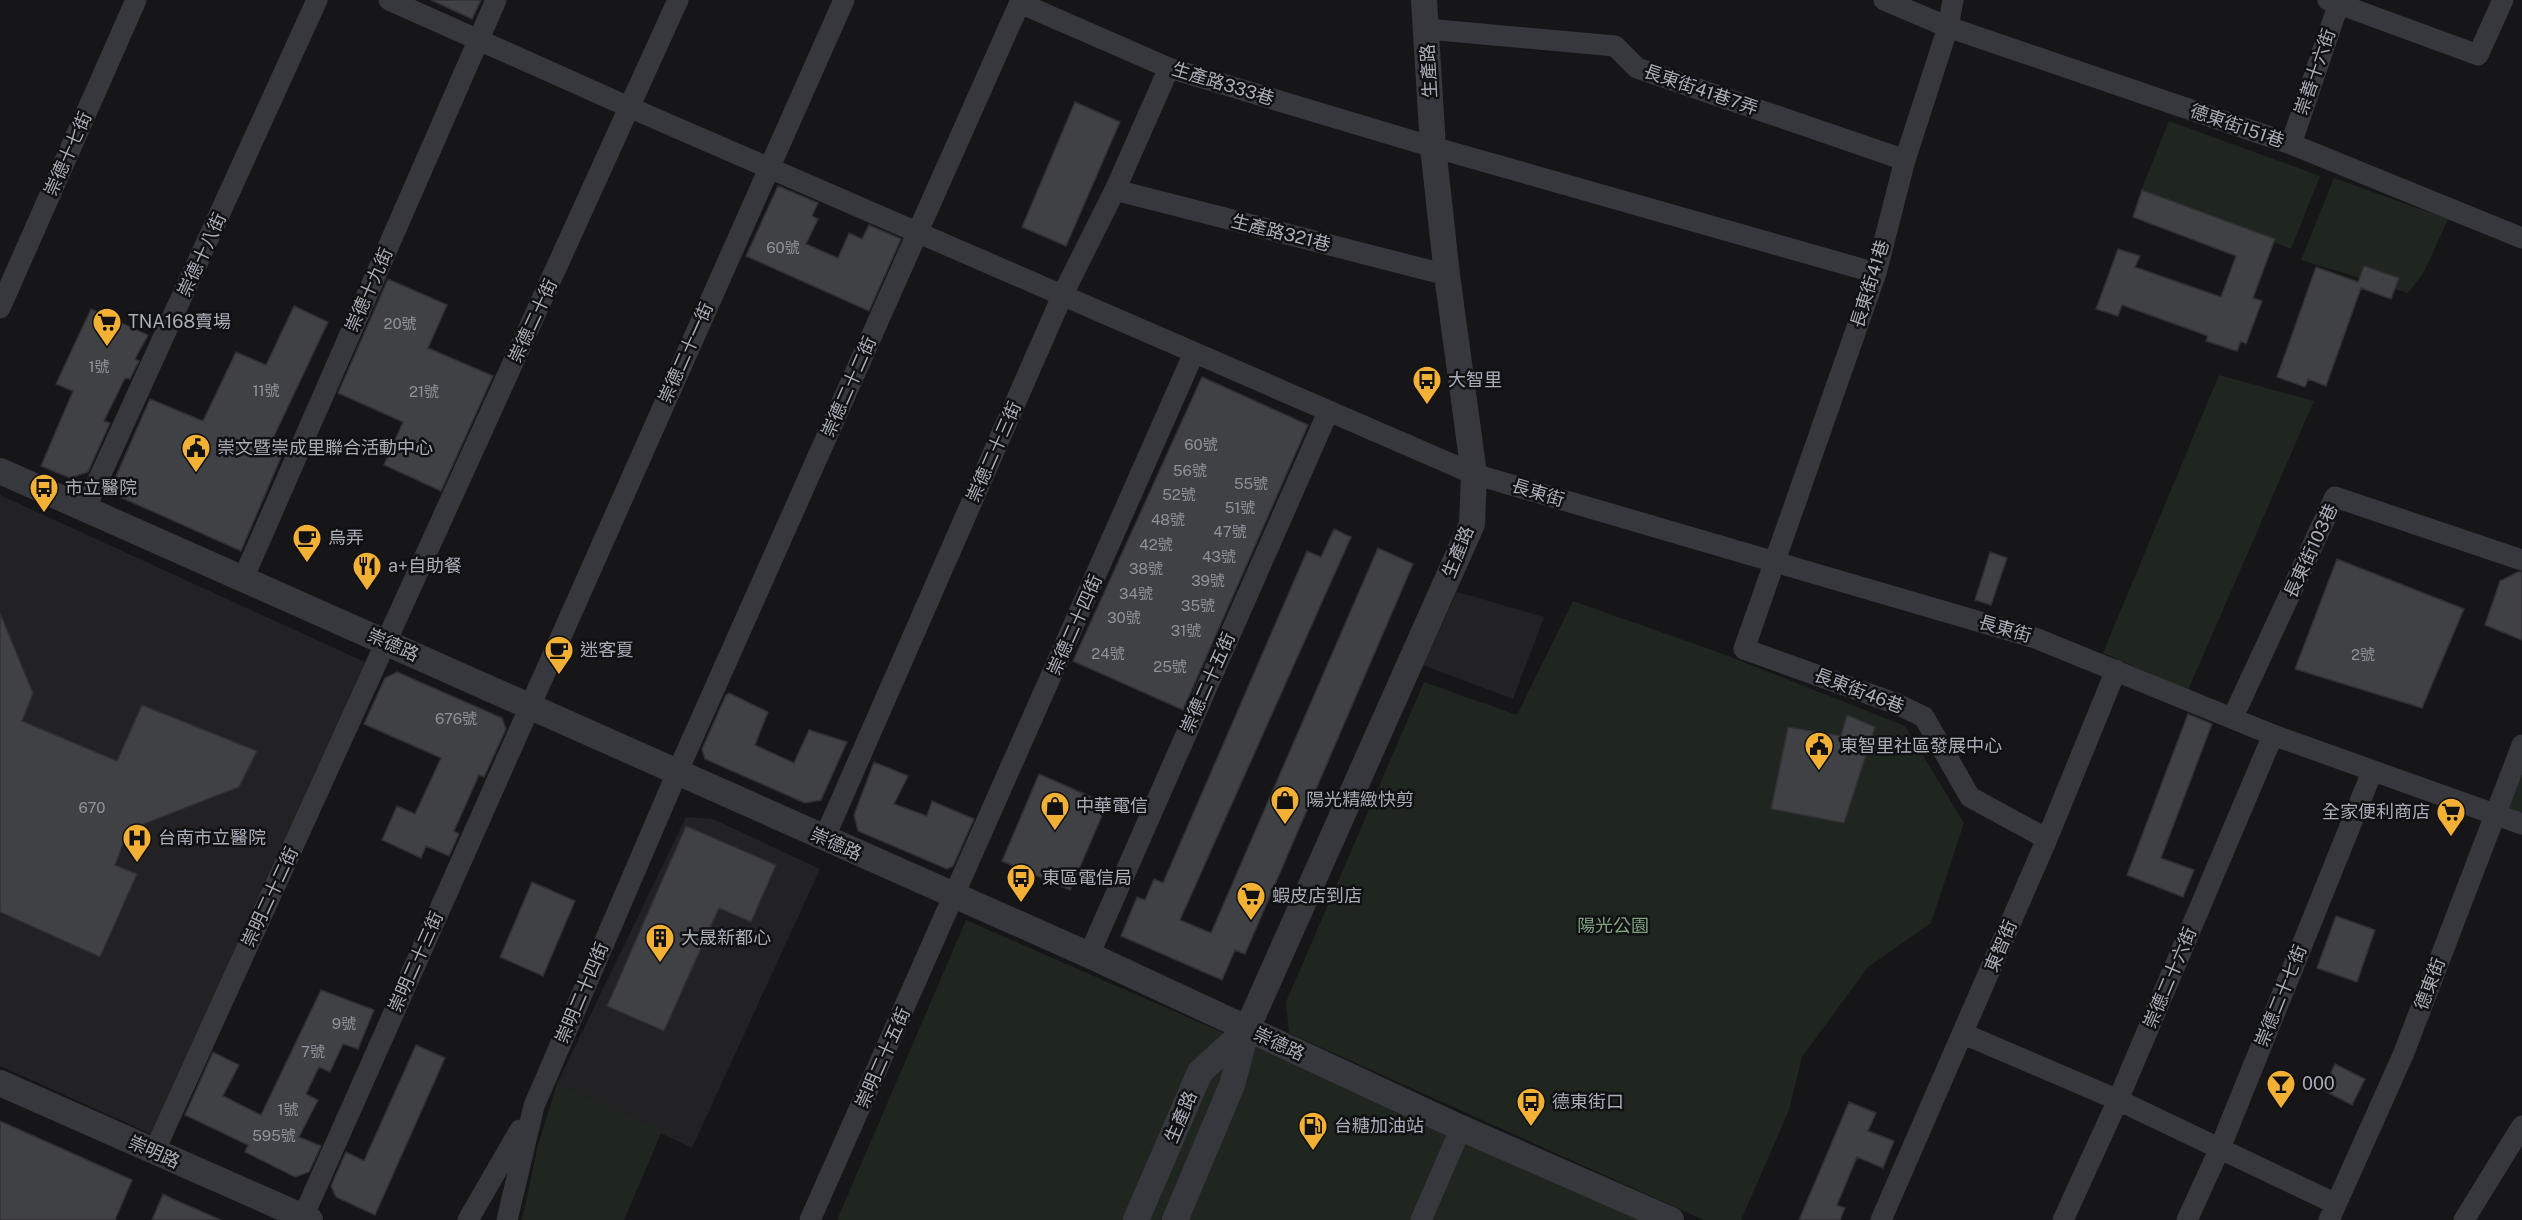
<svg xmlns="http://www.w3.org/2000/svg" width="2522" height="1220" viewBox="0 0 2522 1220" font-family="'Public Sans','Noto Sans TC',sans-serif">
<rect width="100%" height="100%" fill="#161618"/>
<!-- built -->
<path fill="#222225" d="M0,495L365,662L151,1134L0,1066Z
M1457,592L1544,617L1513,699L1423,665Z
M686,817L713,819L820,869L692,1148L557,1084Z"/>
<!-- green -->
<path fill="#1e261f" d="M2169,121L2320,176L2291,249L2141,191Z
M2334,178L2448,219L2424,272L2408,293L2301,260Z
M2219,375L2314,401L2188,690L2103,653Z
M1573,601L1723,654L1905,726L1964,823L1931,923L1868,967L1802,1057L1789,1110L1741,1220H1704L1289,1033L1286,1002L1424,682L1517,715Z
M2522,757V820L2502,812Z
M966,920L1650,1220H837Z
M557,1084L662,1131L624,1220H522L538,1145Z"/>
<!-- building -->
<path fill="#404145" stroke="#303034" stroke-width="1.5" d="M431,0H481L472,19Z
M1075,102L1120,122L1066,246L1022,227Z
M778,186L818,203L812,216L818,219L806,244L838,258L849,233L862,239L869,225L901,239L869,311L746,256Z
M2142,190L2275,239L2253,298L2262,301L2246,344L2241,341L2237,351L2206,341L2208,336L2122,305L2118,316L2096,309L2118,249L2140,256L2135,267L2221,297L2236,256L2133,217Z
M2364,266L2399,278L2391,299L2361,288L2326,386L2308,379L2305,387L2277,377L2316,267L2358,282Z
M388,279L447,305L428,348L493,376L441,491L384,465L403,422L338,393Z
M294,306L328,322L268,449L282,455L241,551L109,492L150,399L203,421L236,352L266,365Z
M91,309L148,335L135,359L139,361L130,379L125,378L104,421L110,423L88,472L70,478L41,466L73,391L56,384Z
M1202,377L1308,425L1183,710L1073,661Z
M1334,529L1351,537L1180,920L1211,933L1378,548L1413,564L1245,954L1235,950L1222,980L1121,936L1137,897L1145,900L1154,879L1163,883L1307,551L1321,557Z
M1990,552L2007,558L1991,605L1975,600Z
M2337,559L2464,609L2422,708L2295,669Z
M2518,572H2522V640L2485,625L2500,581Z
M0,613L33,693L22,721L117,761L142,705L257,751L239,787L128,830L115,865L137,874L100,957L0,912Z
M397,672L502,718L506,729L484,777L479,775L454,831L459,834L449,856L426,846L421,858L382,840L397,806L415,814L441,758L364,724L385,678Z
M729,693L768,712L755,745L794,763L809,730L847,742L821,800L805,803L705,759L702,749L726,695Z
M2188,714L2212,724L2161,858L2194,870L2183,897L2127,875Z
M1847,715L1875,727L1844,823L1771,809L1788,727L1841,736Z
M874,762L908,776L894,804L927,816L932,801L974,819L953,866L947,869L858,831L854,815Z
M1039,774L1107,804L1070,890L1002,861Z
M686,826L776,865L751,922L719,908L664,1031L607,1006Z
M532,882L575,901L543,976L500,957Z
M2336,916L2375,930L2357,982L2317,968Z
M321,990L374,1010L358,1049L343,1044L330,1072L319,1067L306,1094L318,1100L299,1137L321,1146L309,1172L295,1177L245,1152L248,1145L185,1115L213,1052L239,1065L223,1096L261,1115Z
M416,1045L445,1058L375,1215L336,1197L331,1186L346,1152L364,1161Z
M2335,1064L2365,1079L2352,1105L2323,1090Z
M1849,1102L1876,1113L1868,1131L1894,1141L1883,1168L1857,1157L1837,1205L1845,1208L1840,1220H1799Z
M0,1121L132,1180L115,1220H0Z
M163,1194L173,1199L221,1220H152Z"/>
<g fill="none" stroke-linecap="round" stroke-linejoin="round">
<!-- minor -->
<path stroke="#37383d" stroke-width="21" d="M389,0L631,108L1474,474L2035,638L2273,735L2522,824
M1884,0L1948,27L2291,144L2522,238
M1953,0L1948,27L1905,160L1876,273L1744,649L1897,704L1924,717L1970,797L2047,839
M2328,0L2478,55L2503,0
M1020,3L1169,68L1433,147L1876,273
M1427,29L1615,46L1637,68L1905,160
M2291,144L2340,0
M1115,190L1447,275
M0,308L136,0
M85,509L317,0
M243,579L496,0
M2233,717L2335,497L2522,560
M824,839L1063,294L1115,190L1169,68
M1089,955L1328,412
M1964,1034L2118,1100L2336,1204
M154,1152L678,0
M303,1217L844,0
M468,1220L520,1130
M507,1220L534,1106L677,773L1021,0
M810,1220L1194,353
M1421,1220L1461,1128
M1881,1220L2047,839L2116,670
M2063,1220L2118,1100L2273,735
M2187,1220L2220,1148L2372,772
M2329,1220L2403,1055L2522,745
M2464,1220L2522,1126"/>
<!-- tertiary -->
<path stroke="#37383d" stroke-width="26" d="M0,471L1089,955L1461,1128L1671,1220
M0,1083L310,1220
M1136,1220L1200,1072L1247,1029
M1175,1220L1232,1085L1247,1029L1472,524L1474,474L1447,275L1433,147L1424,0"/>
</g>
<!-- icons -->
<defs>
<g id="supermarket-pin" transform="scale(1.5)"><path d="M0 17L-7.5 6A9.5 9.5 0 1 1 7.5 6Z" fill="#f2b134" stroke="#111113"/><path d="M-6-5.5h2.5l.6 2H6L4.5 2H-2.5L-4.4-4H-6ZM-1.5 3.2a1.3 1.3 0 1 0 .1 0ZM3 3.2a1.3 1.3 0 1 0 .1 0Z" fill="#111"/></g>
<g id="bus-pin" transform="scale(1.5)"><path d="M0 17L-7.5 6A9.5 9.5 0 1 1 7.5 6Z" fill="#f2b134" stroke="#111113"/><path d="M-5-6H5V4H4V6H2V4H-2V6H-4V4H-5ZM-3.5-4V0h7V-4ZM-3.5 1.2v1.5H-2V1.2ZM2 1.2v1.5H3.5V1.2Z" fill="#111"/></g>
<g id="civic-pin" transform="scale(1.5)"><path d="M0 17L-7.5 6A9.5 9.5 0 1 1 7.5 6Z" fill="#f2b134" stroke="#111113"/><path d="M-.6-6.5H3V-4.5H.6V-3L4-1V1h2V6H-6V1h2V-1L-.6-3ZM-1.2 2.5V6h2.4V2.5Z" fill="#111"/></g>
<g id="cafe-pin" transform="scale(1.5)"><path d="M0 17L-7.5 6A9.5 9.5 0 1 1 7.5 6Z" fill="#f2b134" stroke="#111113"/><path d="M-5.5-4.5H6V0H3Q3 3.5 0 3.5H-2.5Q-5.5 3.5-5.5 0ZM3-3.2v2h1.7v-2ZM-6 4.5H4V6H-6Z" fill="#111"/></g>
<g id="restaurant-pin" transform="scale(1.5)"><path d="M0 17L-7.5 6A9.5 9.5 0 1 1 7.5 6Z" fill="#f2b134" stroke="#111113"/><path d="M-5-6h1v4h1v-4h1v4h1v-4h1v5L-1.5 .5V6h-2V.5L-5-1ZM5-6V6H3V1.5H1.5Q1.5-4 5-6Z" fill="#111"/></g>
<g id="shop-pin" transform="scale(1.5)"><path d="M0 17L-7.5 6A9.5 9.5 0 1 1 7.5 6Z" fill="#f2b134" stroke="#111113"/><path d="M-5-2.5h2.3a2.7 3.5 0 0 1 5.4 0H5L5.5 6h-11ZM-1.5-2.5h3a1.5 2.3 0 0 0-3 0Z" fill="#111"/></g>
<g id="hospital-pin" transform="scale(1.5)"><path d="M0 17L-7.5 6A9.5 9.5 0 1 1 7.5 6Z" fill="#f2b134" stroke="#111113"/><path d="M-5-5h3v3.5h4V-5h3V5h-3V1.5h-4V5h-3Z" fill="#111"/></g>
<g id="building-pin" transform="scale(1.5)"><path d="M0 17L-7.5 6A9.5 9.5 0 1 1 7.5 6Z" fill="#f2b134" stroke="#111113"/><path d="M-4-6H4V6H1V3H-1V6H-4ZM-2.5-4.3h1.7v1.8h-1.7ZM.8-4.3h1.7v1.8H.8ZM-2.5-1h1.7V.8h-1.7ZM.8-1h1.7V.8H.8Z" fill="#111"/></g>
<g id="bar-pin" transform="scale(1.5)"><path d="M0 17L-7.5 6A9.5 9.5 0 1 1 7.5 6Z" fill="#f2b134" stroke="#111113"/><path d="M-6-5H6L.8 .8V4.5H3.5V6h-7V4.5H-.8V.8Z" fill="#111"/></g>
<g id="fuel-pin" transform="scale(1.5)"><path d="M0 17L-7.5 6A9.5 9.5 0 1 1 7.5 6Z" fill="#f2b134" stroke="#111113"/><path d="M-5.5-6h7V0h2V4h1.3V-2.5L3-4.5l.8-.8L6-3V5H2.5V1h-1V6h-7ZM-4.2-4.7v3.2H.2V-4.7Z" fill="#111"/></g>
</defs>
<g fill-rule="evenodd">
<use href="#supermarket-pin" x="107" y="322"/>
<use href="#bus-pin" x="1427" y="380"/>
<use href="#civic-pin" x="196" y="448"/>
<use href="#bus-pin" x="44" y="488"/>
<use href="#cafe-pin" x="307" y="538"/>
<use href="#restaurant-pin" x="367" y="566"/>
<use href="#cafe-pin" x="559" y="650"/>
<use href="#civic-pin" x="1819" y="746"/>
<use href="#shop-pin" x="1285" y="800"/>
<use href="#shop-pin" x="1055" y="806"/>
<use href="#supermarket-pin" x="2451" y="812"/>
<use href="#hospital-pin" x="137" y="838"/>
<use href="#bus-pin" x="1021" y="878"/>
<use href="#supermarket-pin" x="1251" y="896"/>
<use href="#building-pin" x="660" y="938"/>
<use href="#bar-pin" x="2281" y="1084"/>
<use href="#bus-pin" x="1531" y="1102"/>
<use href="#fuel-pin" x="1313" y="1126"/>
</g>
<g text-anchor="middle" stroke-width="5" stroke-linejoin="round" paint-order="stroke">
<!-- number labels -->
<g font-size="15" fill="#8e929b">
<text x="783" y="253">60號</text>
<text x="400" y="329">20號</text>
<text x="99" y="372">1號</text>
<text x="266" y="396">11號</text>
<text x="424" y="397">21號</text>
<text x="1201" y="450">60號</text>
<text x="1190" y="476">56號</text>
<text x="1251" y="489">55號</text>
<text x="1179" y="500">52號</text>
<text x="1240" y="513">51號</text>
<text x="1168" y="525">48號</text>
<text x="1230" y="537">47號</text>
<text x="1156" y="550">42號</text>
<text x="1219" y="562">43號</text>
<text x="1146" y="574">38號</text>
<text x="1208" y="586">39號</text>
<text x="1136" y="599">34號</text>
<text x="1198" y="611">35號</text>
<text x="1124" y="623">30號</text>
<text x="1186" y="636">31號</text>
<text x="1108" y="659">24號</text>
<text x="2363" y="660">2號</text>
<text x="1170" y="672">25號</text>
<text x="456" y="724">676號</text>
<text x="92" y="813">670</text>
<text x="344" y="1029">9號</text>
<text x="313" y="1057">7號</text>
<text x="288" y="1115">1號</text>
<text x="274" y="1141">595號</text>
</g>
<!-- street labels -->
<g font-size="18" fill="#a8adb8" stroke="#111113">
<text transform="translate(1429 71) rotate(-93)" y="6">生產路</text>
<text transform="translate(2315 72) rotate(-71)" y="6">崇善十六街</text>
<text transform="translate(1223 84) rotate(17)" y="6">生產路333巷</text>
<text transform="translate(1701 90) rotate(19)" y="6">長東街41巷7弄</text>
<text transform="translate(2237 126) rotate(19)" y="6">德東街151巷</text>
<text transform="translate(68 154) rotate(-66)" y="6">崇德十七街</text>
<text transform="translate(1281 233) rotate(14)" y="6">生產路321巷</text>
<text transform="translate(202 255) rotate(-65)" y="6">崇德十八街</text>
<text transform="translate(1870 284) rotate(-73)" y="6">長東街41巷</text>
<text transform="translate(369 290) rotate(-66)" y="6">崇德十九街</text>
<text transform="translate(533 321) rotate(-65)" y="6">崇德二十街</text>
<text transform="translate(686 353) rotate(-66)" y="6">崇德二十一街</text>
<text transform="translate(849 387) rotate(-66)" y="6">崇德二十二街</text>
<text transform="translate(994 452) rotate(-66)" y="6">崇德二十三街</text>
<text transform="translate(1538 493) rotate(17)" y="6">長東街</text>
<text transform="translate(2311 551) rotate(-65)" y="6">長東街103巷</text>
<text transform="translate(1458 552) rotate(-68)" y="6">生產路</text>
<text transform="translate(1075 625) rotate(-66)" y="6">崇德二十四街</text>
<text transform="translate(2005 629) rotate(16)" y="6">長東街</text>
<text transform="translate(393 645) rotate(24)" y="6">崇德路</text>
<text transform="translate(1208 683) rotate(-66)" y="6">崇德二十五街</text>
<text transform="translate(1859 691) rotate(21)" y="6">長東街46巷</text>
<text transform="translate(836 844) rotate(24)" y="6">崇德路</text>
<text transform="translate(270 897) rotate(-65)" y="6">崇明二十二街</text>
<text transform="translate(2001 946) rotate(-67)" y="6">東智街</text>
<text transform="translate(416 962) rotate(-66)" y="6">崇明二十三街</text>
<text transform="translate(2170 978) rotate(-67)" y="6">崇德二十六街</text>
<text transform="translate(2430 984) rotate(-69)" y="6">德東街</text>
<text transform="translate(582 993) rotate(-67)" y="6">崇明二十四街</text>
<text transform="translate(2281 996) rotate(-68)" y="6">崇德二十七街</text>
<text transform="translate(1279 1044) rotate(25)" y="6">崇德路</text>
<text transform="translate(883 1058) rotate(-66)" y="6">崇明二十五街</text>
<text transform="translate(1181 1117) rotate(-67)" y="6">生產路</text>
<text transform="translate(154 1152) rotate(24)" y="6">崇明路</text>
</g>
<!-- poi labels -->
<g font-size="18" fill="#a8adb8" stroke="#111113" text-anchor="start">
<text x="128" y="328">TNA168賣場</text>
<text x="1448" y="386">大智里</text>
<text x="217" y="454">崇文暨崇成里聯合活動中心</text>
<text x="65" y="494">市立醫院</text>
<text x="328" y="544">烏弄</text>
<text x="388" y="572">a+自助餐</text>
<text x="580" y="656">迷客夏</text>
<text x="1840" y="752">東智里社區發展中心</text>
<text x="1306" y="806">陽光精緻快剪</text>
<text x="1076" y="812">中華電信</text>
<text x="2430" y="818" text-anchor="end">全家便利商店</text>
<text x="158" y="844">台南市立醫院</text>
<text x="1042" y="884">東區電信局</text>
<text x="1272" y="902">蝦皮店到店</text>
<text x="681" y="944">大晟新都心</text>
<text x="2302" y="1090">000</text>
<text x="1552" y="1108">德東街口</text>
<text x="1334" y="1132">台糖加油站</text>
</g>
<!-- park labels -->
<g font-size="18" fill="#7fa381" stroke="#111113">
<text x="1613" y="932">陽光公園</text>
</g>
</g>
</svg>
